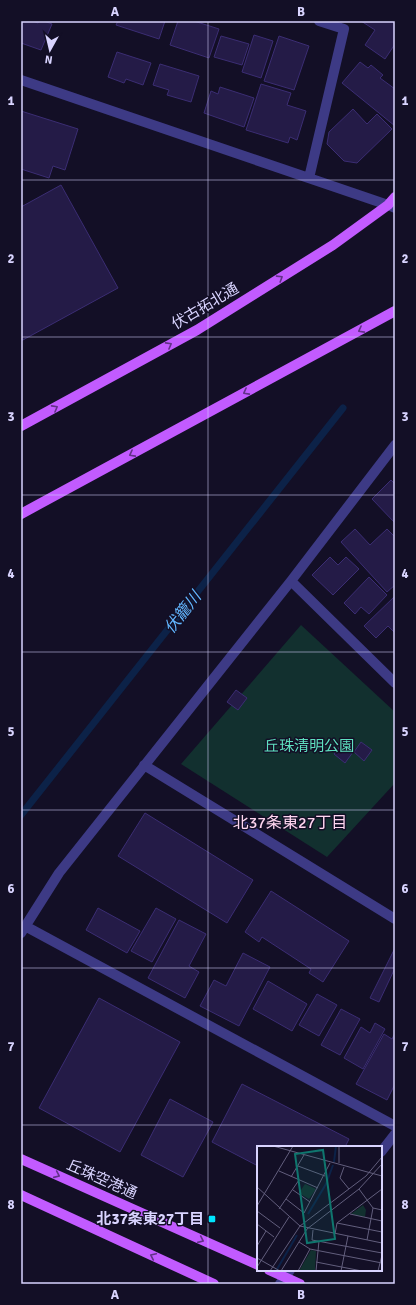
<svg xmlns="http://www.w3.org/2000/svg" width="416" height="1305" viewBox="0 0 416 1305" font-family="Signika,'Noto Sans JP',sans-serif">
<rect width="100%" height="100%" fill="#130f26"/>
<!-- green -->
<path fill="#12302f" d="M301,625L395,712V783L327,857L181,764Z"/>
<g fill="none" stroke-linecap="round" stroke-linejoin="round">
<!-- stream -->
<path stroke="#0c2248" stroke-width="7" d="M21,815L343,408"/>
</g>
<!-- building -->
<path fill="#241b47" stroke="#3b2d73" d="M21,21H33L38,23L39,21H44L52,24L41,50L21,43Z
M118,21H165L159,39L116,25Z
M178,21H194L219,29L209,58L170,45Z
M361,21H395V44L385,59L365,45L375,30Z
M254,35L273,41L261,78L242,72Z
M221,36L249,44L242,65L214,57Z
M279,36L309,46L294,90L264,81Z
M117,52L151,63L143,85L126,79L124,83L108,77Z
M360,62L368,68L371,65L383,75L380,78L395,89V126L342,83Z
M160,64L199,76L191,102L167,95L169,90L153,85Z
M261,84L291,93L287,105L306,111L297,140L290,137L288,143L246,130Z
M220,87L254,98L244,127L204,113L211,91L218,94Z
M353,109L367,124L377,114L392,129L357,163L344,161L327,144L329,132Z
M21,111L78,129L65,170L53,166L49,178L21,169Z
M61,185L118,288L21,341V207Z
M391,480L395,484V523L372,499Z
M355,529L370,545L387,529L395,537V585L387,592L341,542Z
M330,557L338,565L346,557L359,569L333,595L312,575Z
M369,577L387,595L369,614L361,607L355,614L344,603Z
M395,596V633L388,626L376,638L364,626Z
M236,690L247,698L238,710L227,702Z
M361,742L372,750L364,761L354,752Z
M342,744L353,752L345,763L334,754Z
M145,813L253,880L227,923L118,856Z
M271,891L349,941L323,982L309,973L311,969L262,937L259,942L245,932Z
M98,908L140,931L127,953L86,930Z
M156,908L176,919L152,962L131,951Z
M179,920L206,934L189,966L199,972L185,998L148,978Z
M395,948V968L379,1002L370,998Z
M243,953L270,967L239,1026L200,1006L214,980L226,986Z
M268,981L307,1004L292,1031L253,1009Z
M317,994L337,1005L319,1036L299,1025Z
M99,998L180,1042L120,1152L39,1108Z
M341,1009L360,1019L340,1055L321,1045Z
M375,1023L385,1029L363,1069L344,1058L361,1027L370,1033Z
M395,1033V1084L387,1100L356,1084L384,1034L392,1039Z
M242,1084L349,1139L345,1147H258V1166L212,1142Z
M170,1099L213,1122L183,1177L141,1155Z"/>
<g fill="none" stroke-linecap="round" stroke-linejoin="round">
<!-- minor -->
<path stroke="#3d3a85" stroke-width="10" d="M21,80L388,205L395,208
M309,178L344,29L319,21
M291,581L395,683
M144,765L395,919
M25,926L395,1126
M21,933L59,873L291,581L395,445
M381,1152L395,1134
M280,1284L290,1270"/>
<!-- major -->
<path stroke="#c25bff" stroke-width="10" d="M21,426L197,330L333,245L388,205L395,197
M21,514L395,311
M21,1159L258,1265
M21,1195L214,1284
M269,1270L300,1284"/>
</g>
<!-- one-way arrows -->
<defs><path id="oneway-chevron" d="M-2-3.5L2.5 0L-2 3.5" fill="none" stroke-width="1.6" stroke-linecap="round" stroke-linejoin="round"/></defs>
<g stroke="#623188">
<use href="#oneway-chevron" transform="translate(280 278) rotate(-32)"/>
<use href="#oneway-chevron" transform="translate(361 330) rotate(152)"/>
<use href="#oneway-chevron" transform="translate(169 345) rotate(-29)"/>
<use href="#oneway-chevron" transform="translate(246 392) rotate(152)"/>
<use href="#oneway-chevron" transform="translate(55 408) rotate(-29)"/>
<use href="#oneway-chevron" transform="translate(132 454) rotate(152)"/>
<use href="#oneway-chevron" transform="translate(57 1175) rotate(24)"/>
<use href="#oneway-chevron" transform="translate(201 1240) rotate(24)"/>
<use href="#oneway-chevron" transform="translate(153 1256) rotate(-155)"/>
</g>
<!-- grid -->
<path fill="none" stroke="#d9d4ff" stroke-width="1" stroke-opacity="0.55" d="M208,21V1284M21,180H395M21,337H395M21,495H395M21,652H395M21,810H395M21,968H395M21,1125H395"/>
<!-- markers -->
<rect fill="#00e5ff" stroke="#130f26" stroke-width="1.5" x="208" y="1215" width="8" height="8" rx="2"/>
<g text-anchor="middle" stroke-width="3" stroke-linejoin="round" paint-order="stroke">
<!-- street labels -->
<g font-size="15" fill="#d9d4ff" stroke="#130f26">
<text transform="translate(205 306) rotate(-31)" y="5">伏古拓北通</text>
<text transform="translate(102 1179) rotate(24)" y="5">丘珠空港通</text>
</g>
<!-- park labels -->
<g font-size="15" fill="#5fe0c0" stroke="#130f26">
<text x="309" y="751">丘珠清明公園</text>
</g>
<!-- poi labels -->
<g font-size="15" font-weight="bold" fill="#d9d4ff" stroke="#130f26" text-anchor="end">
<text x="204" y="1224">北37条東27丁目</text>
</g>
<!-- water labels -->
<g font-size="16" font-style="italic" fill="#62b6ff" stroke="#130f26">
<text transform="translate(182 612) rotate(-52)" y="6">伏籠川</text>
</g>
<!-- neighbourhood labels -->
<g font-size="16" fill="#ffd6f0" stroke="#130f26">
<text x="290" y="828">北37条東27丁目</text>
</g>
</g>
<!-- overview -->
<g transform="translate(257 1146)">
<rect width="125" height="125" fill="#130f26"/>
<path d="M48,38L59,43L52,53L42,47ZM106,59L109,64L108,71L94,68ZM54,104L59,105L58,125H42Z" fill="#12302f"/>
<path fill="none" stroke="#0c2248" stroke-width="2" d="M77,16L79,0M51,68L69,38L76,19M19,125L40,89"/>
<path fill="none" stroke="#625e7d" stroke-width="1" d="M16,0L125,30M82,0V17M41,20L68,30M87,21L83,32L92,43M22,25L61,42M34,31L47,9M0,41L43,80L125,97M102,43L116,62L125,64M36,44L53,56M29,53L47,67L73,17M0,60L36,0M22,63L42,34M0,65L23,82M93,68L125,75M80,77L125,86M0,78L17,91M56,84L55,94L125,107M78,88L80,77L125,43M110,94L116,62M42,96L53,103L125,117M0,100L9,85M0,112L23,125M59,116L105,125M0,121L32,71M13,125L43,80L109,30L125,11M24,125L50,83L102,43L125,18M41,125L53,103M59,125L62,95M84,125L91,90M121,125L125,109"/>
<path fill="#0f766e" fill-opacity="0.15" stroke="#0f766e" stroke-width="2" d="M66,4L78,93L50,97L38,8Z"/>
<rect width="125" height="125" fill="none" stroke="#d9d4ff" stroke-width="2"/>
</g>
<!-- border -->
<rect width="416" height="1305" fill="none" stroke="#130f26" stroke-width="44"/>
<!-- north arrow -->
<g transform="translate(50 50) rotate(188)" stroke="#130f26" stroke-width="3" paint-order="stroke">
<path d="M0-3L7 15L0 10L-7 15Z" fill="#d9d4ff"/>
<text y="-6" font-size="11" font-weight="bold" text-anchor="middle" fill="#d9d4ff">N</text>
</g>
<rect x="22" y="22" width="372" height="1261" fill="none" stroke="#d9d4ff" stroke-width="1.5"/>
<g font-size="13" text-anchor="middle" font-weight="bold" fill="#d9d4ff">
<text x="115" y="16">A</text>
<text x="301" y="16">B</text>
<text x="11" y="105">1</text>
<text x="405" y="105">1</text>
<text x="11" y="263">2</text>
<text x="405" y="263">2</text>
<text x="11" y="421">3</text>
<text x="405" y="421">3</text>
<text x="11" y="578">4</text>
<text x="405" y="578">4</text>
<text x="11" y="736">5</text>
<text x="405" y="736">5</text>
<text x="11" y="893">6</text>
<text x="405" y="893">6</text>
<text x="11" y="1051">7</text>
<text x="405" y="1051">7</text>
<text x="11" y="1209">8</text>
<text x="405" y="1209">8</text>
<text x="115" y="1299">A</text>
<text x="301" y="1299">B</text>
</g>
</svg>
